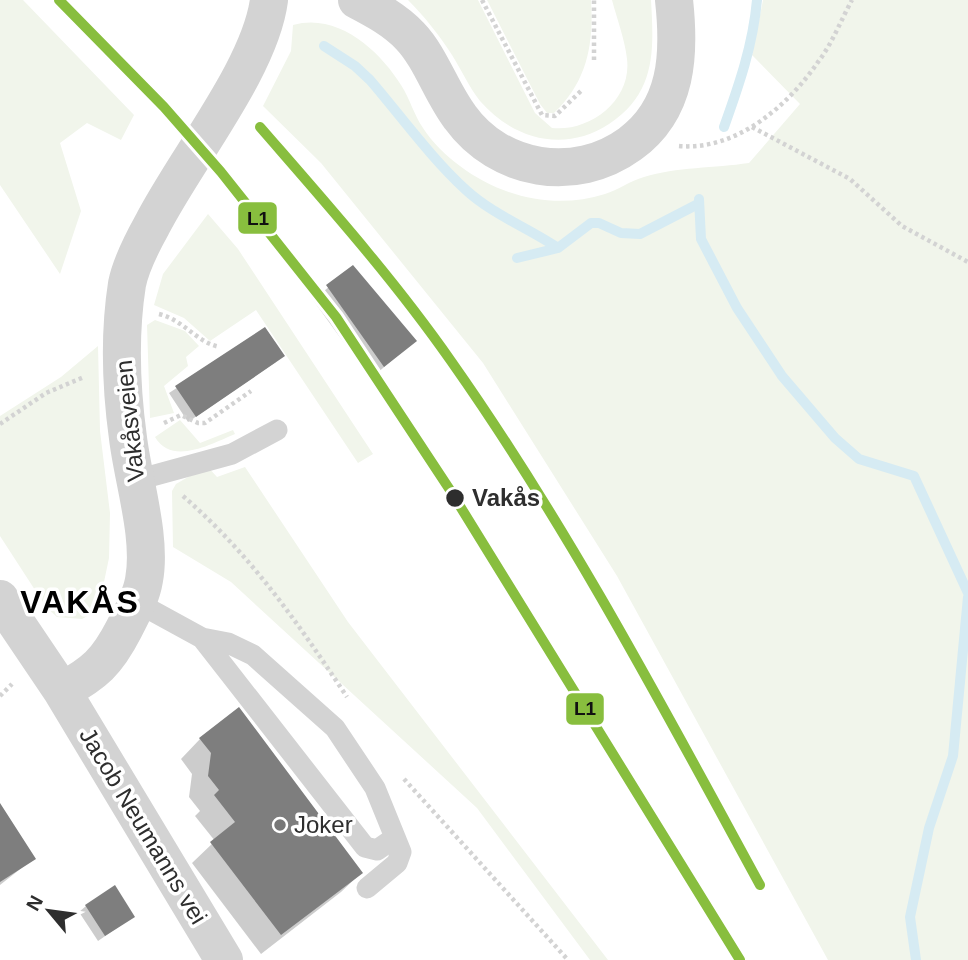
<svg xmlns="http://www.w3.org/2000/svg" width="968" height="960" viewBox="0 0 968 960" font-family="Helvetica,sans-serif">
<rect width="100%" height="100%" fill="#fff"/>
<!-- green -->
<path fill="#f1f5eb" d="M0,0H23L134,115L121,140L87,123L60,143L81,211L60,274L0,185Z
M408,0H478L535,113L552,128C590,132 632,100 627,59C625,40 617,19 612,0H651C654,51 656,93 609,124C565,153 514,140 480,101C469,87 461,69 452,55C439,35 425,17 408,0Z
M487,0H591C594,44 587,82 554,113H547L540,104Z
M763,0H968V960H828L617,576L483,363L321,163L263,106L291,51L293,25C338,12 380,51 401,85C410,99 414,115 423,128C432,142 446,156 460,166C501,197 555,210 605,194C618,190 630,181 644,177C676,167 715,168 749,163L800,104L752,55Z
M208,214L238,249L373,454L358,463L256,310L210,341L184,318L154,305L163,274Z
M155,320L185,331L199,346L186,357L188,366L164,386L174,413L150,418L147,325Z
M98,346L100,431L110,513L109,558L100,601L93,613L82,619L57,617L46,607L0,536V416L61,377Z
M180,420L200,443L233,430L235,434C211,444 172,466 155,437Z
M207,466L217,477L245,467L348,622L608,960H590L477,808L231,582L173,547L172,491L176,484Z"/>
<!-- shadow -->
<path fill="#0003" d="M352,268L415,341L370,379L313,300Z
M265,330L276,362L188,422L169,393Z
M200,739L361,873L341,892L261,954L192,863L215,841L195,816L200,811L189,797L192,774L181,759Z
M0,806L33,859L0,885Z
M86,906L133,917L98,941L79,912Z"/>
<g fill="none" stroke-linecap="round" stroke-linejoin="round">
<!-- stream -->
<path stroke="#d6ebf3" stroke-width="10" d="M324,46L355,66L370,80C401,116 431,158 466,190C492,214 528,228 558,248L591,223H599L621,233L640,234L698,204
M724,127C739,85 753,45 757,0
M699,199L701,239L737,308L782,376L835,438L859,459L914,476L968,593
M517,258L558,248
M916,960L910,917L929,828L953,756L968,597"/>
</g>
<!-- building -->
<path fill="#7e7e7e" d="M353,265L417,341L384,367L326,285Z
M265,327L285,356L196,417L175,386Z
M239,707L363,873L281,935L210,842L235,822L214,795L219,790L208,776L211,753L199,738Z
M0,803L36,859L0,882Z
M115,885L135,917L105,936L85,905Z"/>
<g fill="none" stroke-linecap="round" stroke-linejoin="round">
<!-- path -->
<path stroke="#d3d3d3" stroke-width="4.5" stroke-dasharray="3.5 3.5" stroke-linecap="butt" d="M482,0L542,115L555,116L583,89
M594,60V0
M752,127L850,179L902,226L968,262
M679,146C736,151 788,106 818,62C832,44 841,20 852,0
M159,314C184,320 197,343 220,347
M164,423L181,415L198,423H205L251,391
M0,424L46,393L84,377
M183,496C251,555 298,623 347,697
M0,696L12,684
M404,779L568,960"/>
<!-- lane -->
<path stroke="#d3d3d3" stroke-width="21" d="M137,480L232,454L277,430
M138,603L202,638L228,643L253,655L335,728L375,788L401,852L397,863L367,888
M202,638L365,847L377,850L390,841L401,852"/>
<!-- street -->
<path stroke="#d3d3d3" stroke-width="38" d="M357,0C376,10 395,20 410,36C431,58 441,92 460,117C499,171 575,184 630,144C678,109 680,54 674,0
M0,599L62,691L224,960
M62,691C95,673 107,662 124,629C132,613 141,598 144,580C152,538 133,480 128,438C121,387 119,335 127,284C131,264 142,243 152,225C185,160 260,69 269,0"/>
<!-- rail-1 casing -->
<g stroke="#fff" stroke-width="16">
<path id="rail-1" d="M59,0L164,107L221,172L336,317L450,490L740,960
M260,127C326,203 393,278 451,361C568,527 663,707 760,885"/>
</g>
<!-- rail-1 -->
<use href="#rail-1" stroke="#88be3e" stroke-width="10"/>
</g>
<!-- markers -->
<circle fill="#2e2e2e" stroke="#fff" stroke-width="2.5" cx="455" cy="498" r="10"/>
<circle fill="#777" stroke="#fff" stroke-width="2.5" cx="280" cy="825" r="7"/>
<g text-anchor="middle" stroke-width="7" stroke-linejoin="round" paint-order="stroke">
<!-- street labels -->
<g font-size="24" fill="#2e2e2e" stroke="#fff">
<text transform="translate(130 421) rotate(-96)" y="8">Vakåsveien</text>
<text transform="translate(143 826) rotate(59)" y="8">Jacob Neumanns vei</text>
</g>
<!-- stop labels -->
<g font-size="24" font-weight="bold" fill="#2e2e2e" stroke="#fff" text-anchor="start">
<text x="472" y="506">Vakås</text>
</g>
<!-- poi labels -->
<g font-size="24" fill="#2e2e2e" stroke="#fff" text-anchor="start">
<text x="294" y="833">Joker</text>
</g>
<!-- district labels -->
<g font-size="32" font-weight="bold" letter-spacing="2" fill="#000" stroke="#fff">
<text x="80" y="613">VAKÅS</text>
</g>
</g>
<g stroke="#fff" stroke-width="2.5">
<rect x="237" y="201" width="41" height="34" rx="7" fill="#88be3e"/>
<rect x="565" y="692" width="40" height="34" rx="7" fill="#88be3e"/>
</g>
<g font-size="19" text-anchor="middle" font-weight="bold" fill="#111">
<text x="258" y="225">L1</text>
<text x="585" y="715">L1</text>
</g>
<!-- north arrow -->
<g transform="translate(49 911) rotate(299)" stroke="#ffffff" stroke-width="5" paint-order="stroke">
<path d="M0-5L12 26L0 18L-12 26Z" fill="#2e2e2e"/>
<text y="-10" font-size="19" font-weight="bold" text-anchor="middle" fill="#2e2e2e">N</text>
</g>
</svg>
